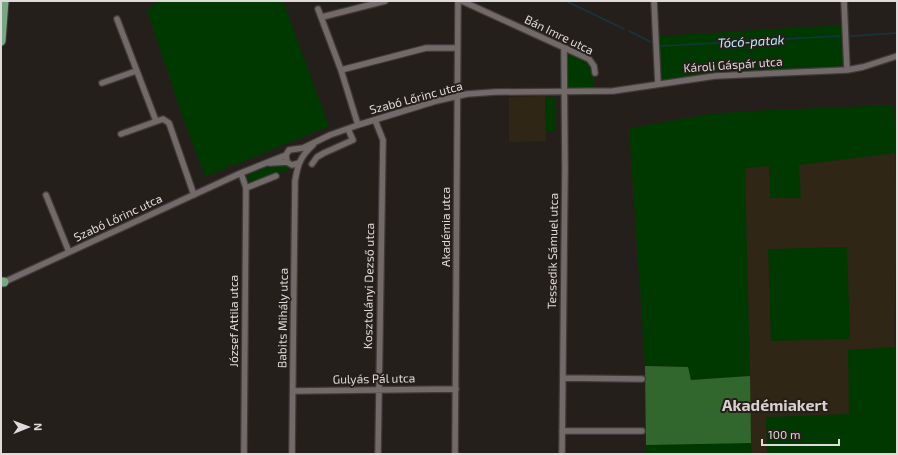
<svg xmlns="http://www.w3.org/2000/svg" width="898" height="455" viewBox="0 0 898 455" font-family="'Exo 2',sans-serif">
<rect width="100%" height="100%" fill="#251f1c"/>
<!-- education -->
<path fill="#2f2616" d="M545,96L546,141L509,142V97Z
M894,105L897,222L894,337L895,347L897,352V454H646L645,366L629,128L709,114Z"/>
<!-- green -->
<path fill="#003900" d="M157,1H283L329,126L233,166L229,165L225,169L205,177L180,110L147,10Z
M842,25L843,63L839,67L713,73L666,80L663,79L661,75L659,36Z
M570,54C590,60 595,68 594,88L568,87L567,83V58Z
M546,97H556V131H546Z
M894,105L896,153L799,165L801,198H770L769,166L745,168L750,376L690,380L688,367L645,366L629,128L709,114L752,111Z
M279,165H287L290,169L256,182L253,183L248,180L249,173L255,169Z
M847,247L850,339L771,341L768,249Z
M895,347L897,352V454H767L766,417L849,414L848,350Z
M751,443L752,454H646V445Z"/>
<!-- forest -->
<path fill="#31672d" d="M645,366L688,367L691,380L750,376L751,443L646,445Z"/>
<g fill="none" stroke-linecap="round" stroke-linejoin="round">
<!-- stream -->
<path stroke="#14373f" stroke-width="1.5" d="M566,1L624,29
M629,31L651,42
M851,36L897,33
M662,46L839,36"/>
<!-- street casing -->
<g stroke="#403b3a" stroke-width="8">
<path id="street" d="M462,1L589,59L594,66L595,73
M654,1L658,84
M844,1L847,70
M318,9L341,70L358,125
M322,17L385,1
M117,19L156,121
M341,70L426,48H457
M102,83L136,71
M375,120L383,140L378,454
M121,134L163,119L169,123L194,195
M270,163L287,162
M299,163L292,165L287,162L286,155L289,150L303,148L330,135L358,125L436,101L467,94L495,92L613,91L715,76L847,70L863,67L897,56
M312,164L317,157L324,153L353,140L348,129
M241,173L246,188L244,454
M246,188L276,176
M46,195L69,252
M2,283L241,173L286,155
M563,378L642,379
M293,391L456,389
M562,431H642
M292,454L295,181C298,164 300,157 313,145
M455,454L458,1
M562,454L565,168L564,48"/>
</g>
<!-- primary casing -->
<g stroke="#403b3a" stroke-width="11">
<path id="primary" d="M1,41L4,1
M1,282H4"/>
</g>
<!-- street -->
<use href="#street" stroke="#726a68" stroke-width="5.5"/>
<!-- primary -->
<use href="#primary" stroke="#77a783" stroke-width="9"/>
</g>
<g text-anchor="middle" stroke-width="4" stroke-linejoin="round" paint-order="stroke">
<!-- street labels -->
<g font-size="12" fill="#dfdbda" stroke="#251f1c">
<text transform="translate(559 35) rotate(26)" y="4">Bán Imre utca</text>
<text transform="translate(733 65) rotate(-4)" y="4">Károli Gáspár utca</text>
<text transform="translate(416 98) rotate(-15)" y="4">Szabó Lőrinc utca</text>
<text transform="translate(118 218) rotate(-25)" y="4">Szabó Lőrinc utca</text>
<text transform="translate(446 227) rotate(-90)" y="4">Akadémia utca</text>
<text transform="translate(553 251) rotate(-89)" y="4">Tessedik Sámuel utca</text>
<text transform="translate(369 286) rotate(-89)" y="4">Kosztolányi Dezső utca</text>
<text transform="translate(283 318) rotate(-89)" y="4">Babits Mihály utca</text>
<text transform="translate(234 321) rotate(-90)" y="4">József Attila utca</text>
<text transform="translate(374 379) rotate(-1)" y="4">Gulyás Pál utca</text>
</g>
<!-- water labels -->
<g font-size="13" font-style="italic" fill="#bbeefa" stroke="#251f1c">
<text transform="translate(751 41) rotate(-3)" y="5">Tócó-patak</text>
</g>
<!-- district labels -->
<g font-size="16" font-weight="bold" fill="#dad1ce" stroke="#251f1c">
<text x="775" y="411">Akadémiakert</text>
</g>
</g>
<!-- border -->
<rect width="898" height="455" fill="none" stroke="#dfdbda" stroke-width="4"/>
<!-- north arrow -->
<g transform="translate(28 427) rotate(89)" stroke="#251f1c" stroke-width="3" paint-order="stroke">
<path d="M0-3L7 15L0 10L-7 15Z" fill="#dfdbda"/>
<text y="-6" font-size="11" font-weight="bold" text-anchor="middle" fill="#dfdbda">N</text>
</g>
<!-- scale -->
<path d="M762 439v6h77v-6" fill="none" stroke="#dfdbda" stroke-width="2"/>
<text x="768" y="439" font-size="12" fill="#dfdbda" stroke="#251f1c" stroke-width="3" paint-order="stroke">100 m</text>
</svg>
